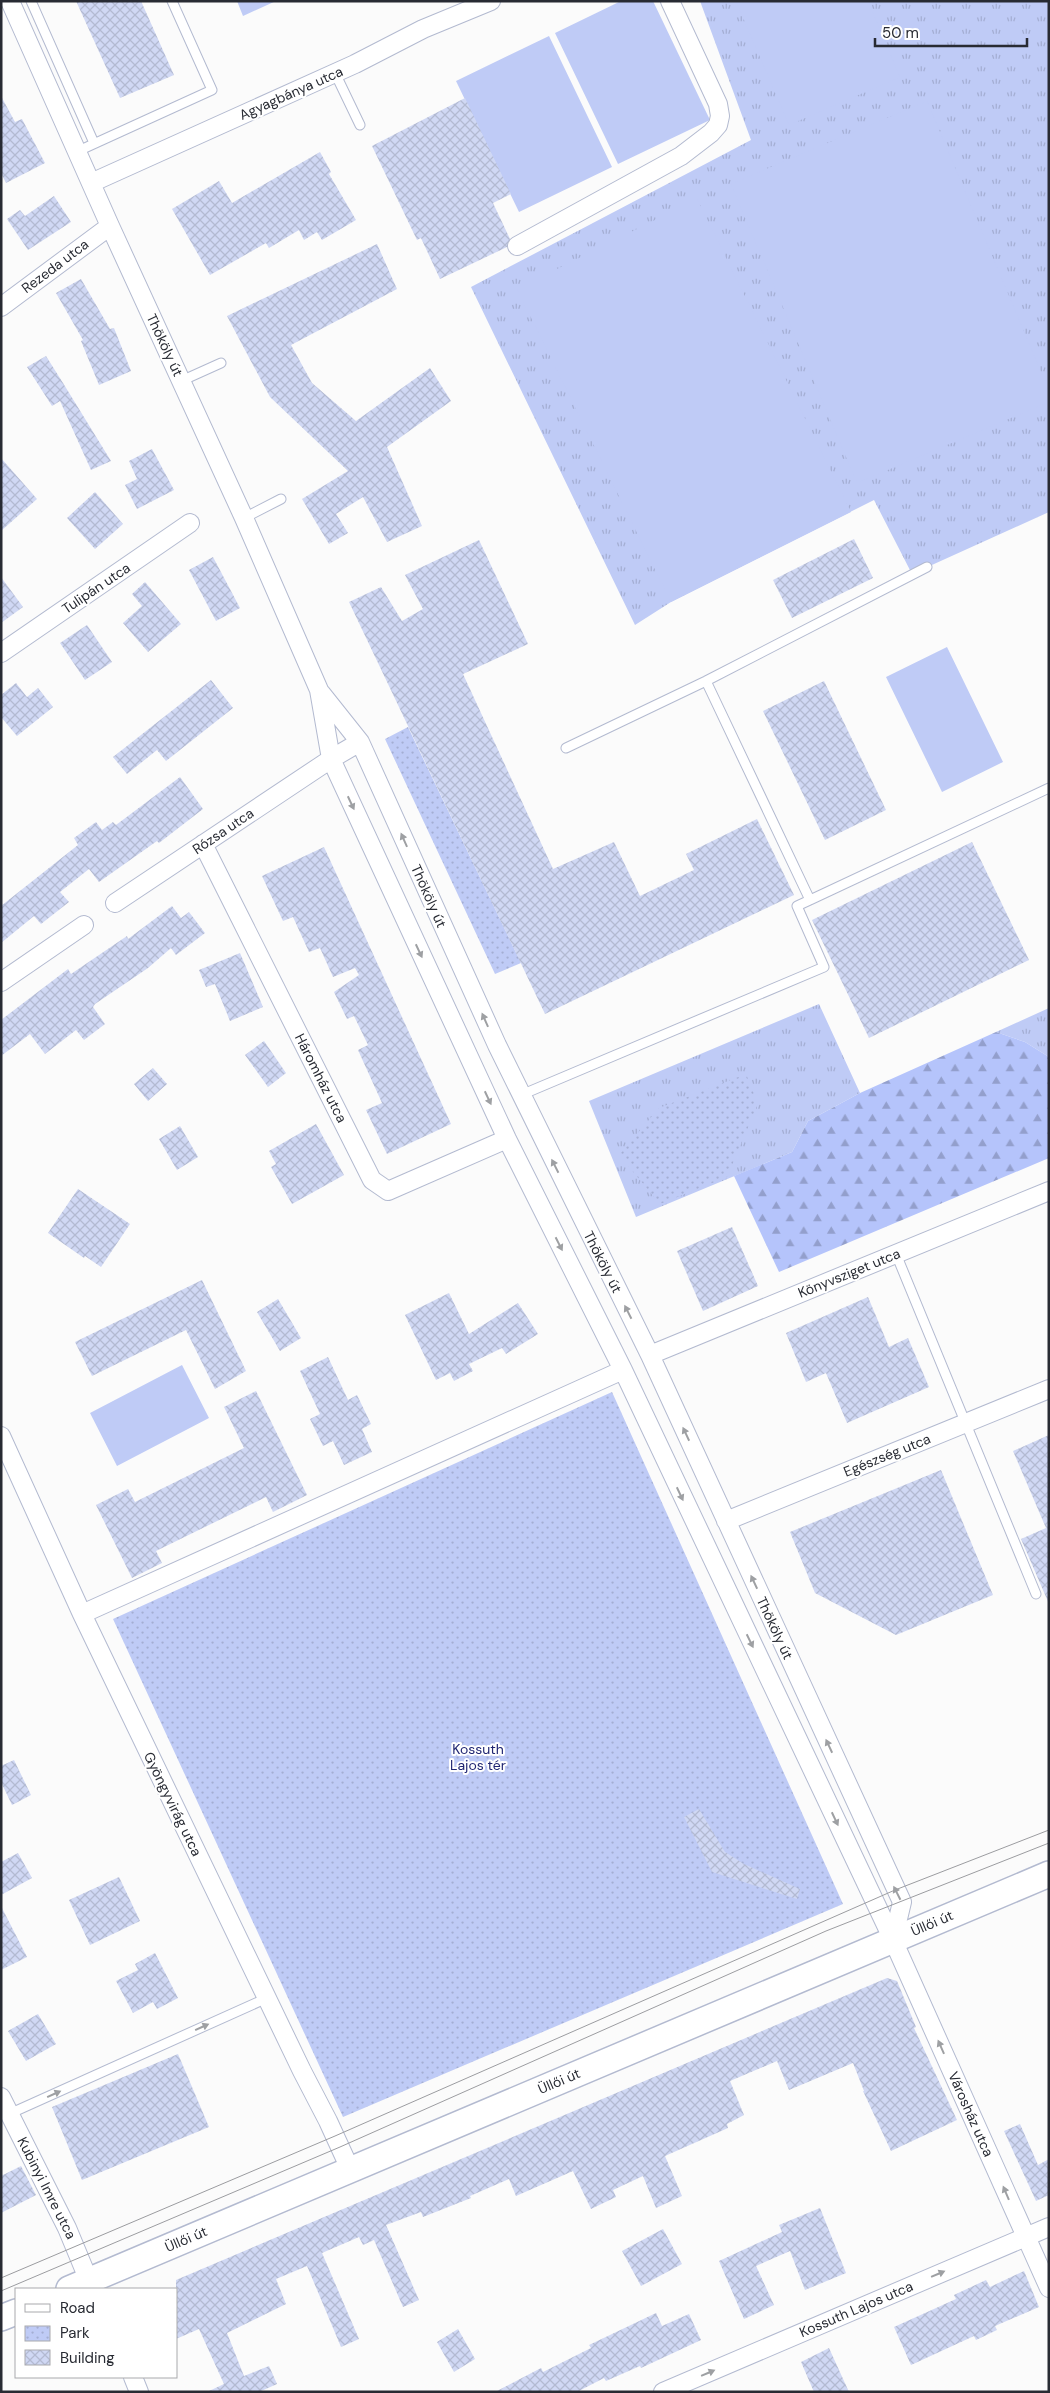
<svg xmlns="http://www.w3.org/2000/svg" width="1050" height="2393" viewBox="0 0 1050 2393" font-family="'DM Sans',sans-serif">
<defs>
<pattern id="grass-tufts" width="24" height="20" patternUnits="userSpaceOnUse" patternTransform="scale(1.25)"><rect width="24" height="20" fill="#bfcbf6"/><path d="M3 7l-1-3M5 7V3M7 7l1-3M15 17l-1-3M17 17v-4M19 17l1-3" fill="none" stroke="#a4aed3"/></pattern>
<pattern id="forest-firs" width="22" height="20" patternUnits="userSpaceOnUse" patternTransform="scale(1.25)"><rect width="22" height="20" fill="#b5c4fb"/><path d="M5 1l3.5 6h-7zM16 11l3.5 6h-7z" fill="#939fcc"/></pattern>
<pattern id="park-dots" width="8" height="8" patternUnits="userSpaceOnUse" patternTransform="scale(1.25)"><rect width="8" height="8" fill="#bfcbf6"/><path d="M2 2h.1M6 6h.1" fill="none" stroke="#a4aed3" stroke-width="1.8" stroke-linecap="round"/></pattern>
<pattern id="building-cross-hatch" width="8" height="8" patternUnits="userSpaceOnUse" patternTransform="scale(1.25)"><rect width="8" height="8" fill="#d0d8f4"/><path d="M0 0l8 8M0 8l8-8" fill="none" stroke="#b3bad2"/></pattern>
</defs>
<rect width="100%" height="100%" fill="#fbfbfb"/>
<!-- grass -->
<path fill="url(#grass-tufts)" d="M700,1H1049V512L912,574L874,500L671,602L635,625L471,287L751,140Z
M819,1004L860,1093L808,1121L792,1152L636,1217L589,1101Z
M1049,1008V1057L1025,1042L996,1032Z"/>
<!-- forest -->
<path fill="url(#forest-firs)" d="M996,1032L1025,1042L1049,1057V1158L779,1272L734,1176L792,1152L808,1121L860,1093Z"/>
<!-- park -->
<path fill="url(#park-dots)" d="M408,727L521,963L495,974L385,739Z
M746,1074L758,1104L727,1177L660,1204L619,1155L659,1108Z
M612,1392L843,1904L343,2117L113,1619Z"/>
<!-- pitch -->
<path fill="#bfcbf6" d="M237,1H276L243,16Z
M621,1H653L710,120L618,164L555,33Z
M736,1H868L900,77L789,125Z
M549,36L612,167L519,212L456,81Z
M927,101L1049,391V402L857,483L731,184Z
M697,199L851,512L671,602L517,289Z
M947,647L1003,762L942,792L886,677Z
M182,1365L209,1418L117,1466L90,1413Z"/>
<!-- building -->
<path fill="url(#building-cross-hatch)" d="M76,1H141L174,75L120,98Z
M1,96L15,122L22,119L45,163L6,183L1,173Z
M465,98L511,194L493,203L510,239L507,247L440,279L421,238L417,240L372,146Z
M320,152L331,172L329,174L356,220L322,240L317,232L304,240L299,230L269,248L266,243L210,275L172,209L219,181L232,203Z
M54,196L71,222L28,250L7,219L20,210L25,216Z
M377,244L397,289L291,345L312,383L356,421L430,368L451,401L387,447L422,526L387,542L363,497L336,514L348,533L329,544L302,499L348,471L270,397L227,316Z
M81,279L110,329L114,328L131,371L99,385L81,341L83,340L56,293Z
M46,356L63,383L111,461L91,470L60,401L52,406L27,367Z
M152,449L174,490L137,509L125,485L137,479L129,461Z
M1,458L37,499L1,531Z
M95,492L123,524L95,549L67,518Z
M854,539L873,578L792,618L773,580Z
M479,540L528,644L463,674L553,869L614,842L640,896L694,870L686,854L757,819L794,895L545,1014L349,602L381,587L402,621L423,609L405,575Z
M213,557L240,608L216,621L189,570Z
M1,577L23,607L1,623Z
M145,582L181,624L148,652L123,623L142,606L132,594Z
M87,625L112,662L85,680L60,643Z
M211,680L233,708L166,761L157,750L127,774L113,757Z
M824,681L886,810L825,840L763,711Z
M16,683L27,697L38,688L53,707L17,736L1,717V695Z
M180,777L203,809L159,843L157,841L99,882L89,869L60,892L69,902L41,924L34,916L1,943V906L78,845L74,838L96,822L102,830L113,822L116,825Z
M972,842L1029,960L869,1038L812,920Z
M324,847L451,1124L387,1154L366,1110L382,1103L358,1050L368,1045L354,1016L347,1019L334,992L359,975L355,968L333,977L320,948L309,952L293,917L283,921L262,876Z
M172,906L181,918L189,912L205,933L176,955L171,948L148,968L95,1004L93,1007L105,1024L84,1040L76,1030L45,1054L30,1034L1,1056V1020L68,969L71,974L127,936L128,939Z
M240,953L263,1007L230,1021L215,984L206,987L199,970Z
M264,1041L286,1073L268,1087L245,1055Z
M153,1068L167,1084L148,1101L134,1084Z
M316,1124L344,1175L292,1204L271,1167L276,1164L269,1151Z
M180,1126L198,1157L177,1170L159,1139Z
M78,1189L130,1224L101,1267L85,1256L84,1258L48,1233Z
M732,1227L758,1286L703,1311L677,1251Z
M202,1280L246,1371L215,1389L186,1330L92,1376L75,1342Z
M449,1293L469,1334L518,1303L538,1334L506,1354L502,1348L469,1364L473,1371L454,1381L450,1373L436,1380L405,1315Z
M868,1297L889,1347L908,1338L929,1387L847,1423L826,1373L806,1382L786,1333Z
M278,1299L301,1338L280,1351L257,1312Z
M328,1357L348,1400L357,1395L371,1424L362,1429L372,1452L344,1465L333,1441L323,1446L310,1419L320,1414L300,1371Z
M256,1391L307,1495L273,1512L266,1497L156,1551L162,1563L132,1578L96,1505L128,1489L135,1502L244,1448L224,1407Z
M1049,1435V1604L1021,1539L1046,1528L1013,1451Z
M941,1470L993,1595L896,1635L815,1593L790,1532Z
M14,1760L31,1795L12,1805L1,1782V1766Z
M699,1809L725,1852L744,1864L800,1889L797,1899L712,1872L684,1817Z
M18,1853L32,1878L1,1895V1862Z
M119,1877L140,1921L90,1945L69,1900Z
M1,1906L27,1957L1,1970Z
M155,1953L178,1998L157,2009L153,2002L133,2013L116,1981L138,1970L135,1964Z
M887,1978L897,1981L916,2027L914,2028L957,2120L891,2151L863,2091H864L853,2063L789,2090L777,2061L730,2081L744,2115L727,2124L728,2128L665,2156L682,2196L656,2208L643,2176L613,2190L616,2197L591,2209L573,2171L516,2196L509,2179L470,2196L471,2198L423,2217L421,2212L386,2225L419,2300L403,2307L374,2240L363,2245L359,2237L322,2253L359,2339L341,2347L307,2266L276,2279L286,2304L227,2333L244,2376L269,2366L277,2384L259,2392H207L224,2384L199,2329L176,2339V2280Z
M38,2014L56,2044L26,2061L8,2031Z
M178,2054L209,2127L82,2180L52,2107Z
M1020,2124L1038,2165L1049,2159V2195L1036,2201L1004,2131Z
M21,2166L36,2195L1,2213V2176Z
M820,2208L846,2273L805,2290L790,2251L756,2266L774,2305L744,2319L719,2261L782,2232L779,2225Z
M663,2229L682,2264L641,2286L622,2251Z
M1024,2271L1039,2307L995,2326L997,2330L976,2340L974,2336L911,2365L894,2327L956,2299L954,2295L986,2280L990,2287Z
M656,2313L662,2326L689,2314L701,2340L641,2368L640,2366L606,2381L604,2378L577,2392H495L541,2368L543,2372L591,2348L589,2345Z
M458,2329L475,2359L454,2372L437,2342Z
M829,2348L849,2392H814L801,2362Z"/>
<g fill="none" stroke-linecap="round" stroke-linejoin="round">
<!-- lane casing -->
<g stroke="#b3bad0" stroke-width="11">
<path id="lane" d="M31,1L94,143
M335,73L360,125
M76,152L212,90L172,1
M181,381L221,363
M244,518L281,499
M566,748L706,681L927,567
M810,900L1049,788
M521,1095L824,967L797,906L810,900L706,681
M896,1254L1036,1594
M9,2114L267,1998"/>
</g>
<!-- street casing -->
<g stroke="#b3bad0" stroke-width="20">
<path id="street" d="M10,1L110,226L244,518L319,690L331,759L507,1139L623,1370L893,1940L1049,2288
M91,183L355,64L423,29L491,1
M517,246L681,156L711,133L718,125L720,116L718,104L670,1
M1,307L110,226
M1,653L190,523
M321,693L360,742L497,1045L650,1355L902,1902L893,1940
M203,844L372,1180L388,1191L507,1139
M115,903L331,759L360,742
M1,982L84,925
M650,1355L1049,1191
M1,1436L82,1614L302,2071L328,2121L350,2169
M726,1521L1049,1389
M82,1614L623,1370
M1,2097L67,2228L89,2281
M133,2377L139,2392
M663,2392L1049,2227"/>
</g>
<!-- secondary casing -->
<g stroke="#b3bad0" stroke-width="28">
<path id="secondary" d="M69,2289L1049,1874
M1,2318L16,2312"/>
</g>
<!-- lane -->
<use href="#lane" stroke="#fff" stroke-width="9"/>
<!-- street -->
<use href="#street" stroke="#fff" stroke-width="18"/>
<!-- secondary -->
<use href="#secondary" stroke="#fff" stroke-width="25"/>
<!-- tram -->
<path stroke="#9b9ca0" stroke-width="1" d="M1,2278L335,2136L895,1890L1049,1830
M1,2291L340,2147L826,1931L1049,1843"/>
</g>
<!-- one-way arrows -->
<defs><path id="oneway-solid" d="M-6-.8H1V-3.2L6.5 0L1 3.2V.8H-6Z" transform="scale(1.25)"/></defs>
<g fill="#9ea0a3">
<use href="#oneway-solid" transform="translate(351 803) rotate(65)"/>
<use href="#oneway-solid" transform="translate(404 840) rotate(-114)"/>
<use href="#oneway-solid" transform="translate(419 951) rotate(65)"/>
<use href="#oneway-solid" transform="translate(485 1020) rotate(-114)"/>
<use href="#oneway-solid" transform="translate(488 1098) rotate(65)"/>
<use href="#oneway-solid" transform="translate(555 1166) rotate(-117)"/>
<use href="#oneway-solid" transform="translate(559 1244) rotate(63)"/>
<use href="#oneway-solid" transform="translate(628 1312) rotate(-117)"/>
<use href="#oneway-solid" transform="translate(686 1434) rotate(-115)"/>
<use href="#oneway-solid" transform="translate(680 1494) rotate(65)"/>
<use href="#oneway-solid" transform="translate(754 1582) rotate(-115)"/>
<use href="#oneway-solid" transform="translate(750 1641) rotate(64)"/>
<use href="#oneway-solid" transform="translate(829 1746) rotate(-115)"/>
<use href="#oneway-solid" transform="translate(835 1819) rotate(65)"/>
<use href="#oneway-solid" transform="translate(897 1893) rotate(-117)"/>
<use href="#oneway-solid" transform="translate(202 2027) rotate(-24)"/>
<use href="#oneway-solid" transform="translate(941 2047) rotate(-114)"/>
<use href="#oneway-solid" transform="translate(54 2094) rotate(-24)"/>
<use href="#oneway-solid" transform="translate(1006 2193) rotate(-113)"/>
<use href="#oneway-solid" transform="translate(938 2274) rotate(-23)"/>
<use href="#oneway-solid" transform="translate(708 2373) rotate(-23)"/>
</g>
<g text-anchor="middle" stroke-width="4" stroke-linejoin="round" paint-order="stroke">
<!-- street labels -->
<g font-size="14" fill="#282b33" stroke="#fff">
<text transform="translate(291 93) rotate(-24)" y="5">Agyagbánya utca</text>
<text transform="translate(55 266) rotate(-37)" y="5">Rezeda utca</text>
<text transform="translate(165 345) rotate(65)" y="5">Thököly út</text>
<text transform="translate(96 588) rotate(-34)" y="5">Tulipán utca</text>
<text transform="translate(223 831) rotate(-34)" y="5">Rózsa utca</text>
<text transform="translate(429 896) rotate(66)" y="5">Thököly út</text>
<text transform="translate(321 1078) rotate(63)" y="5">Háromház utca</text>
<text transform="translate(603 1262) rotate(63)" y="5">Thököly út</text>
<text transform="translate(849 1273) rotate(-22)" y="5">Könyvsziget utca</text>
<text transform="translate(887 1455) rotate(-22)" y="5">Egészség utca</text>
<text transform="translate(775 1628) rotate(65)" y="5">Thököly út</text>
<text transform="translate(173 1804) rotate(64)" y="5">Gyöngyvirág utca</text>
<text transform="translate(932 1923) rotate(-23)" y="5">Üllői út</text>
<text transform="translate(559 2081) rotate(-23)" y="5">Üllői út</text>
<text transform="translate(971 2114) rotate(66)" y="5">Városház utca</text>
<text transform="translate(47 2188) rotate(63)" y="5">Kubinyi Imre utca</text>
<text transform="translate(186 2239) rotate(-23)" y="5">Üllői út</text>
<text transform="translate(856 2309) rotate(-23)" y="5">Kossuth Lajos utca</text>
</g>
<!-- park labels -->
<g font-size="14" fill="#202672" stroke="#fff">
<text x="478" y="1754">Kossuth<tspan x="478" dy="16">Lajos tér</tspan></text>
</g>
</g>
<!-- border -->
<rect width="1050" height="2393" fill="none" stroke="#282b33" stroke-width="5"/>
<!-- legend -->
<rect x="15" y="2288" width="162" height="90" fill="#ffffff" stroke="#a9aaad"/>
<rect x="25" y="2304" width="25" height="8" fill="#ffffff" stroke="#a9aaad"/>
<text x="60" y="2313" font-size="15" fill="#282b33">Road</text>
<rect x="25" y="2326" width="25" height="15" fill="url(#park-dots)" stroke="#a9aaad"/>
<text x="60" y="2338" font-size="15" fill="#282b33">Park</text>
<rect x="25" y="2350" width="25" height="15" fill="url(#building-cross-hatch)" stroke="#a9aaad"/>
<text x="60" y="2363" font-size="15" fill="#282b33">Building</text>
<!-- scale -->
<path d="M875 38v8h152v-8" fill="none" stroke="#282b33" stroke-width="2.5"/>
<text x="882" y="38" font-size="15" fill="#282b33" stroke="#ffffff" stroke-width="4" paint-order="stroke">50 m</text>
</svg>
